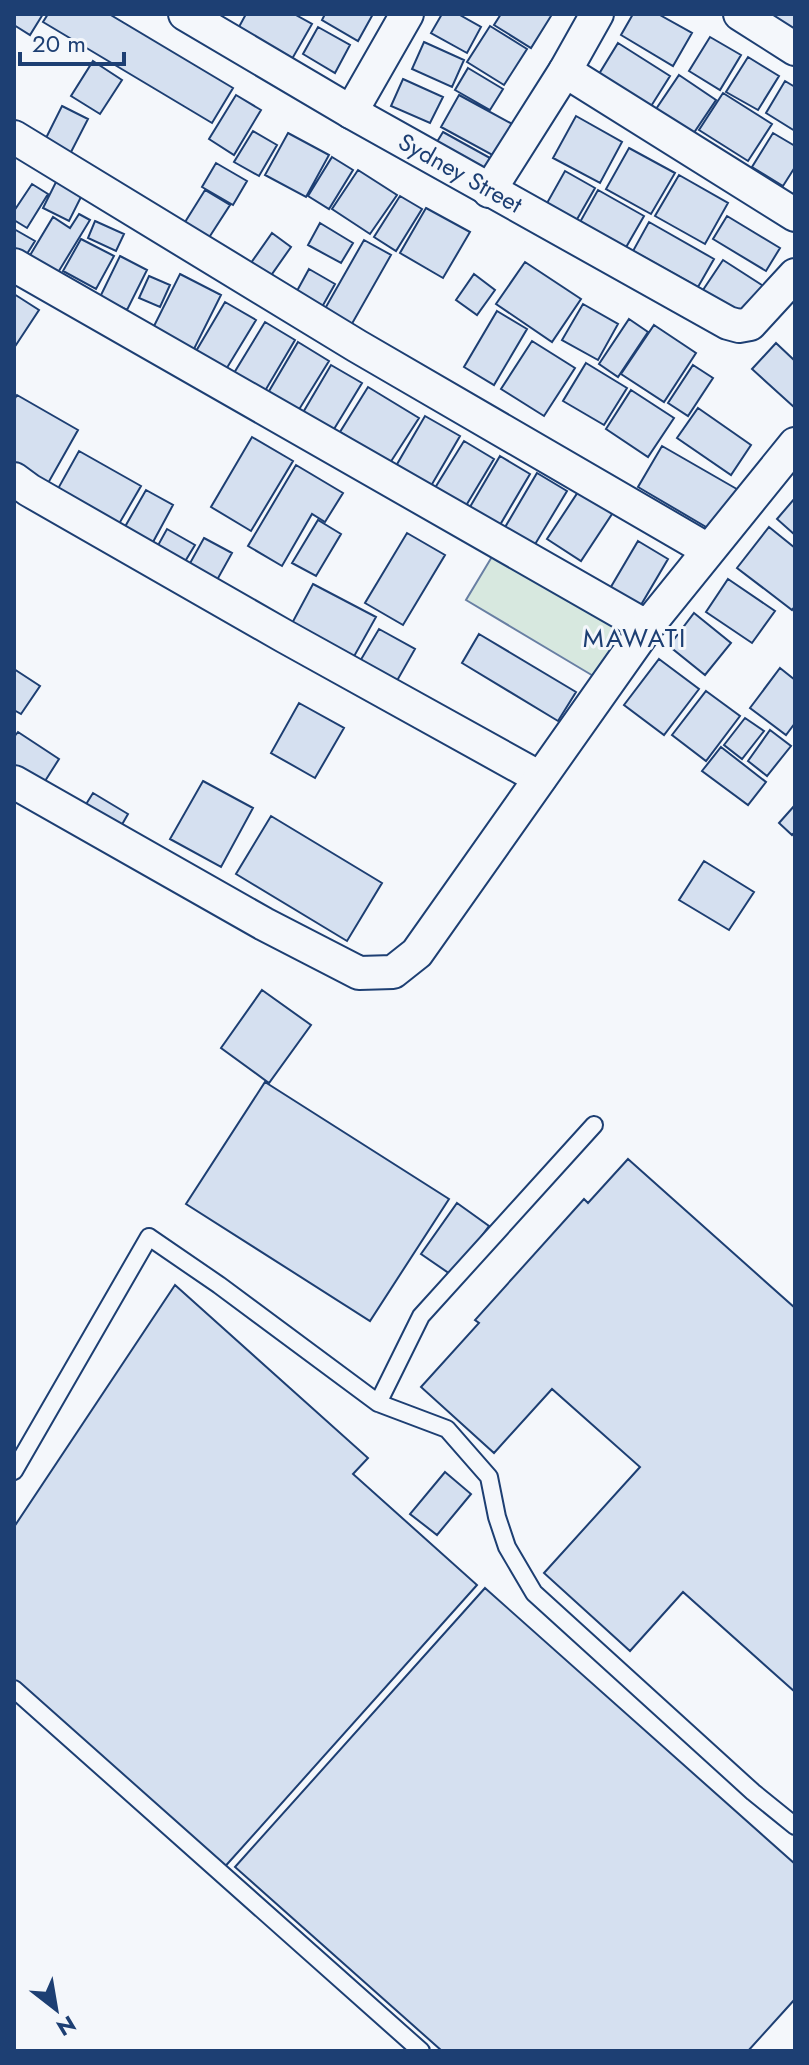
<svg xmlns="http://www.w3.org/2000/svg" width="809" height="2065" viewBox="0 0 809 2065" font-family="Jost,sans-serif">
<rect width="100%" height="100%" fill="#f4f7fb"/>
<!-- green -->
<path fill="#d7e8df" stroke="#687fa3" stroke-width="2" d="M496,550L630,629L600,680L466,600Z"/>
<!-- building -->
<path fill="#d5e0f0" stroke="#1d3f73" stroke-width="2" d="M14,14H43L30,35L14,25Z
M48,14H109L233,88L212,123L43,22Z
M246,14H294L312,24L288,66L234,36Z
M325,14H373L358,41L322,20Z
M442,14H458L481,27L467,53L431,33Z
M501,14H547L551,16L531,48L494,25Z
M633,14H658L692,33L673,66L621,35Z
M773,14H795V37L769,20Z
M490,26L527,49L504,85L467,62Z
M318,27L350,45L335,73L303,54Z
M710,37L741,55L720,90L689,71Z
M424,42L464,60L452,87L412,69Z
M618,43L670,76L643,119L591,87Z
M748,57L779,76L758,110L726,92Z
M93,61L122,80L100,114L71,96Z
M468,68L503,89L490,110L455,90Z
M679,75L716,100L687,143L650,118Z
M403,79L443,97L430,123L391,106Z
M785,81L795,87V131L766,113Z
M723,93L772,124L748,161L699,130Z
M236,95L261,110L234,155L209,139Z
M459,95L514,125L496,157L441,127Z
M62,106L88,119L70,154L44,142Z
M576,116L622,142L600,183L553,158Z
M253,131L277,145L259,176L234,162Z
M443,132L490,158L478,182L429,155Z
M288,133L329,155L306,197L265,175Z
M773,133L795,146V167L783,186L752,167Z
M629,148L675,173L651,214L606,189Z
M332,157L353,170L329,209L308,196Z
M216,163L247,181L233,205L202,187Z
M358,170L397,195L370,234L332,209Z
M565,171L595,188L572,228L542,212Z
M61,172L87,185L69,221L43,208Z
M679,175L728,203L705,244L655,216Z
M32,184L48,194L27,228L14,220V211Z
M205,190L230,205L201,250L177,235Z
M598,190L644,216L621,256L575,231Z
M400,196L422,209L396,251L374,237Z
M426,208L470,232L443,278L400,253Z
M79,214L90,220L54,279L26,262L53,217L70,228Z
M727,216L780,248L766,271L713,239Z
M95,221L124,234L116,251L88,238Z
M649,222L714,259L698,287L633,251Z
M320,223L353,243L341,263L308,245Z
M14,229L35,241L20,265L14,262Z
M272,233L291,247L265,284L246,270Z
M81,239L114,256L96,289L63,271Z
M364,240L391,255L345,336L318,321Z
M120,256L147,270L127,310L100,297Z
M723,260L765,287L745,316L703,290Z
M525,262L581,299L552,342L496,304Z
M309,269L335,284L318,314L292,300Z
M180,274L221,295L191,355L150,334Z
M474,274L495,290L477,315L456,300Z
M149,276L170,285L160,307L139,298Z
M14,294L39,310L14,348Z
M225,302L256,320L222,376L192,358Z
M583,304L618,324L598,360L562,340Z
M497,311L527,329L494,385L464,367Z
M629,319L648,332L618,377L599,364Z
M265,322L295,340L262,396L231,378Z
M654,325L696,353L664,402L621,374Z
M532,341L575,368L544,416L501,389Z
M298,342L329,361L295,416L265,398Z
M776,343L795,361V408L752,369Z
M586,363L627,388L604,425L563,401Z
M331,365L362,383L328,439L298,421Z
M693,365L713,378L688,416L668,403Z
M368,387L419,418L390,463L340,432Z
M631,390L674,418L648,457L606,429Z
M17,395L78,430L47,485L14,466V400Z
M698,408L751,445L731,475L677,438Z
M425,416L460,436L424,498L389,478Z
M252,437L293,461L251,531L211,507Z
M464,441L494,459L461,514L430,496Z
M662,446L742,492L718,534L638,487Z
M79,451L141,486L116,529L55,494Z
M500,456L530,474L497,530L467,512Z
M296,465L343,493L325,522L312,514L282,566L248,546Z
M537,473L567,491L534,546L504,529Z
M582,486L616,508L581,561L547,539Z
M146,490L173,505L146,555L118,539Z
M795,498V535L777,519Z
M318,520L341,534L316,576L292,563Z
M769,527L795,548V606L792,610L737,568Z
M167,529L195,545L178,573L151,558Z
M407,533L445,555L403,625L365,603Z
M204,538L232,553L212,589L184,574Z
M638,541L668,559L635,615L605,597Z
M728,579L775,611L752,643L706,612Z
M313,584L376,617L352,660L290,627Z
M694,613L731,643L705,675L669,646Z
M379,629L415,649L390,693L353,673Z
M479,634L576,692L558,721L462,663Z
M659,659L699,689L664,735L624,705Z
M780,668L795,680V723L786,735L750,708Z
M14,669L40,686L21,714L14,710Z
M706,691L740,716L706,761L672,735Z
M299,703L344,728L315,778L271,753Z
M745,718L764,731L742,759L724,745Z
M770,730L791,746L767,776L748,761Z
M18,732L59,759L40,789L14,773V737Z
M721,747L766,782L748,805L702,771Z
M203,781L253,808L221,867L170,839Z
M93,793L128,814L116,835L80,814Z
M795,805V832L792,835L779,823Z
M271,816L382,883L347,941L236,874Z
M704,861L754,892L729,930L679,900Z
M262,990L311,1025L269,1083L221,1048Z
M265,1082L449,1199L370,1321L186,1204Z
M628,1159L795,1308V1692L683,1592L630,1651L544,1573L640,1467L552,1389L494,1453L421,1387L479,1323L475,1320L584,1199L588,1203Z
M457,1203L489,1226L453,1276L421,1254Z
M175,1285L368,1458L353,1474L477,1585L221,1871L14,1686V1527Z
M445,1472L471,1494L437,1535L410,1514Z
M485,1588L795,1864V1999L748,2051H442L235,1867Z"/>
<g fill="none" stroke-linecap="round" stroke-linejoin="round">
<!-- lane casing -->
<g stroke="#1d3f73" stroke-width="20">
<path id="lane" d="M378,1403L421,1316L594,1125
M14,1471L149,1237L219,1285L378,1403L447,1429L489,1477L497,1517L507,1547L534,1593L753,1792L795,1826
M14,1689L421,2051"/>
</g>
<!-- street casing -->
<g stroke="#1d3f73" stroke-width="36">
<g id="street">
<path id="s1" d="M185,14L351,112L728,323L739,326L750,324L795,275"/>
<path d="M740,14L795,49"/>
<path d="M565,71L795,215"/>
<path d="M351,112L407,14"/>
<path d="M14,137L357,346L708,550"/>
<path d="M489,191L565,71L597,14"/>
<path d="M14,265L647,627L795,444"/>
<path d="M14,479L29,490L284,636L540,778"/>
<path d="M14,782L264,924L359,973L393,972L417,953L647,627"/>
</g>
</g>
<!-- lane -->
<use href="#lane" stroke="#f4f7fb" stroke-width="16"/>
<!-- street -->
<use href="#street" stroke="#f4f7fb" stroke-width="32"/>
</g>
<g text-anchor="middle" stroke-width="6" stroke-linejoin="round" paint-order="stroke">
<!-- street labels -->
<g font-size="24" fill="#1d3f73" stroke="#f4f7fb">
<text dy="8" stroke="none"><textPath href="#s1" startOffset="318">Sydney Street</textPath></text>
</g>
<!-- neighbourhood labels -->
<g font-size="26" letter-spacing="2" fill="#1d3f73" stroke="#f4f7fb">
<text x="635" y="647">MAWATI</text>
</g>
</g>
<!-- border -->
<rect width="809" height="2065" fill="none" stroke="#1d3f73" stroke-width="32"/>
<!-- north arrow -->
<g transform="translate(56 2009) rotate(149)" stroke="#f4f7fb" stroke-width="6" paint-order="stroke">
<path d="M0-6L14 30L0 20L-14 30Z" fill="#1d3f73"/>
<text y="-12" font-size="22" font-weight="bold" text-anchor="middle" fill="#1d3f73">N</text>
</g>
<!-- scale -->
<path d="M20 52v12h104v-12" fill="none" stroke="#1d3f73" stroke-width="4"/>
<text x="32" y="52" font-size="24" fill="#1d3f73" stroke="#f4f7fb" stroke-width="6" paint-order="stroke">20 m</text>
</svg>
